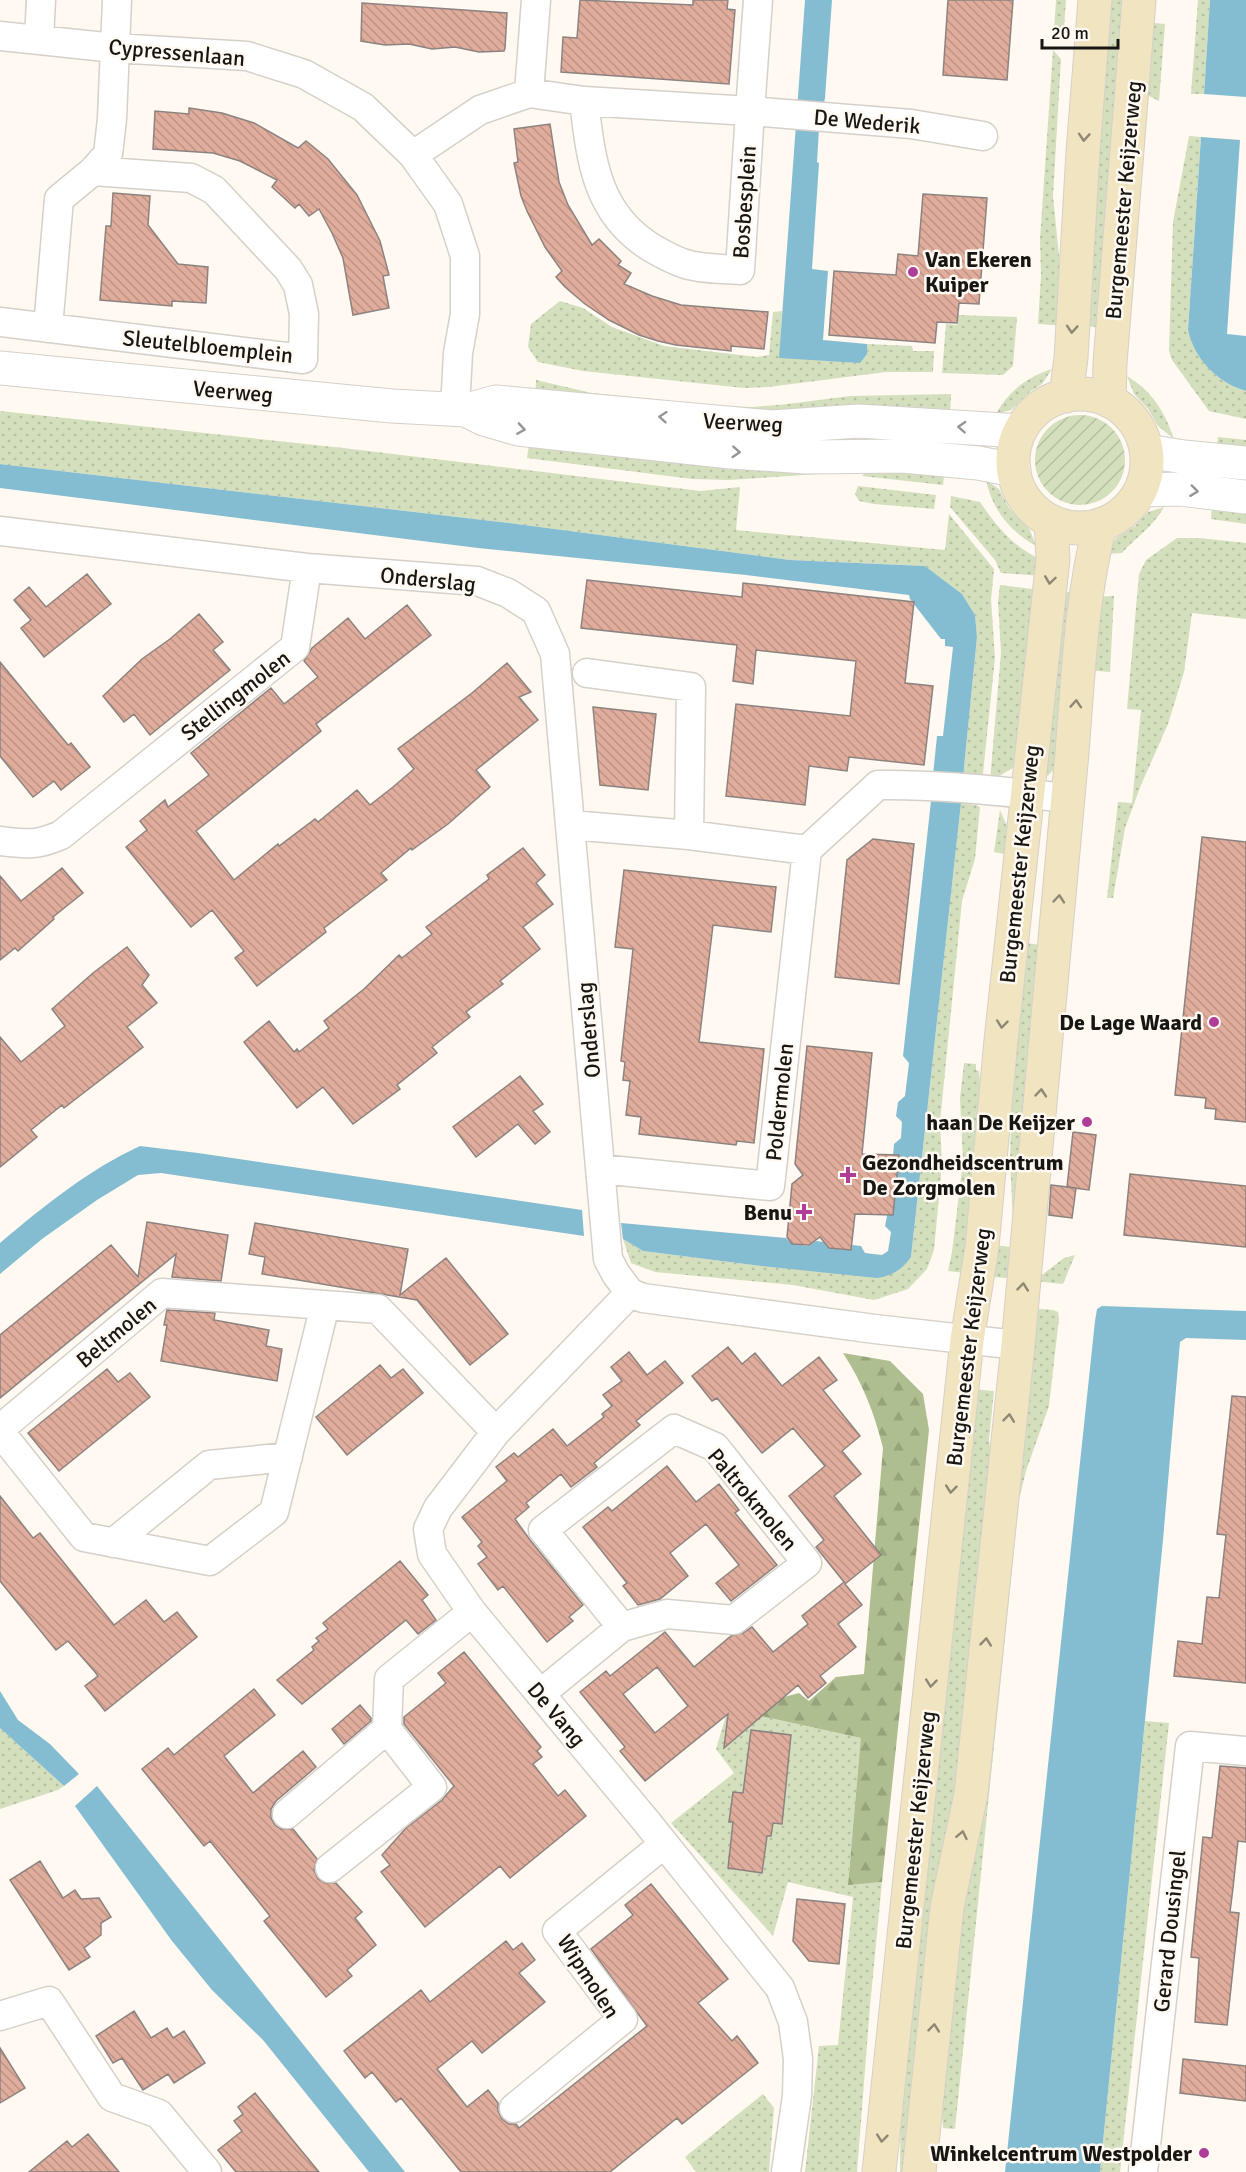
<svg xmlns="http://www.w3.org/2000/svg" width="1246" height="2172" viewBox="0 0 1246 2172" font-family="Signika,sans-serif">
<defs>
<pattern id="grass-dots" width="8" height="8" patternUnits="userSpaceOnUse" patternTransform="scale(1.5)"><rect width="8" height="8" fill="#d4dfbe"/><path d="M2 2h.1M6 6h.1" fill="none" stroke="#b5bfa2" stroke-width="1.8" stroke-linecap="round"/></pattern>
<pattern id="forest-firs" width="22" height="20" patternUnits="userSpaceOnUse" patternTransform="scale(1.5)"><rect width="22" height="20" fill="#afbe90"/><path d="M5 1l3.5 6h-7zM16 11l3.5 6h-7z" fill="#96a37b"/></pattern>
<pattern id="garden-furrows" width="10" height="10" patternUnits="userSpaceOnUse" patternTransform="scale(1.5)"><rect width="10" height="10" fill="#d4dfbe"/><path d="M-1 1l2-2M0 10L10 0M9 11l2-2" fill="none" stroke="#b5bfa2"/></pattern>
<pattern id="building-back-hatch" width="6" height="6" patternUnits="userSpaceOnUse" patternTransform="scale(1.5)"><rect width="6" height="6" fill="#e0ac9c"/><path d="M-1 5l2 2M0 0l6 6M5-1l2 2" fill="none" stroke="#bf9386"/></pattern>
</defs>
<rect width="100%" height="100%" fill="#fff9f1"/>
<!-- grass -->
<path fill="url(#grass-dots)" d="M1056,0H1066L1063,40L1054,30Z
M1102,0H1129L1102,328L1080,325Z
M1198,0H1210L1204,94H1191Z
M1154,23L1165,24L1159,101L1145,94L1142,39Z
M1053,50L1061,59L1053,196L1066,326L1038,324L1041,276L1040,239Z
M1189,136L1201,137L1188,330C1194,359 1218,383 1246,391V419L1209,411L1172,360L1169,351L1173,222Z
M560,301L583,308L612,327L664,346L757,357L769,355L773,312L782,311L780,358L867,354V344L912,346L913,351H934L933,372H886L768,387L744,388L583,371L538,362L528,347L531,324Z
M958,315L1017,317L1013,366L1003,375L942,373L946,324L957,325Z
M1052,369L1042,384L1031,391L1011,410L996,414C1009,391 1027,377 1052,369Z
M1127,376C1152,391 1165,412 1174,439L1158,426L1148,409L1134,394Z
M536,380L592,393L722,406L753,407L788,404L850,396L951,394L950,418H817L535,399Z
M0,411L343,448L701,491L740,487L736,530L945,550L949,514L994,569L991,600L995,658L982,783L963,778L977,637L975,615L962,594L925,566L790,560L509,523L0,464Z
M1218,437L1246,440V456L1216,453Z
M530,438L831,467L835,473L729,480L692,479L527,458Z
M873,465L945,466L943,485L862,476Z
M986,480L999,489L1009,508L1030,530L1036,546C1010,532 992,509 986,480Z
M858,486L936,495L934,509L874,504L859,501L855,494Z
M951,496L980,502C998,528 1015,549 1044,561L1042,576L1001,573L995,560L950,507Z
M1212,502L1246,505V524L1211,519Z
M1164,507C1154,526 1136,537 1122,553L1107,554L1116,538L1135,526L1148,512Z
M1177,538H1199L1246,543V619L1192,613L1184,672L1168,724L1141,785L1125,828L1113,898H1107L1118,802L1132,803L1141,710L1127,709L1139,574L1146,560Z
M1000,585L1041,590L1023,752L1013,768L990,781L1001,652L998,602Z
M1056,591L1078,593L1061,760L1049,775L1043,777Z
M1114,596L1110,672L1085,670L1093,597Z
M961,803L976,805L980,807L975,859L962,901L940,1122L942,1164L934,1250L927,1269L908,1289L874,1300L793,1285L655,1272L631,1263L623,1239L643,1251L761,1266L911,1257Z
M1000,810L1010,833L1009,855L994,852Z
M1019,942L1041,945L1013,1221L1010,1160L1011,1123L1002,1093Z
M964,1063L976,1064V1070L979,1071L983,1120L965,1273L948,1271L952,1252L963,1161L960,1098Z
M987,1244L1018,1248L1016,1279L983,1276Z
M1075,1255L1063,1284L1034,1281L1064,1258Z
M1030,1308L1053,1310L1058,1312L1059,1318L1049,1406L1026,1471L1019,1500L955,2129L943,2128L938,2068Z
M971,1389L994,1391L989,1440L994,1478L909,2172H900L901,2061Z
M727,1712L752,1714L862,1738L848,1884L882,1882L870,2006L857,2172H805L819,2046L838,2045L853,1897L788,1882L773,1936L671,1823L734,1773L716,1749Z
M1145,1721L1169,1723L1120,2172H1100Z
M0,1728L64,1786L58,1790L0,1809Z
M763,2094L774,2108L769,2172H696L685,2157Z"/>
<!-- forest -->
<path fill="url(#forest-firs)" d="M843,1353L890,1361L923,1394L929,1430L882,1882L848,1885L861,1738L752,1714L784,1697L799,1693L809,1701L836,1677L864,1674L883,1448C874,1412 863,1384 843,1353Z"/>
<!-- garden -->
<path fill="url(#garden-furrows)" d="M1035 460a45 45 0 1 1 90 0a45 45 0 1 1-90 0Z"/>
<!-- water -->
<path fill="#84bdd2" d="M805,0H832L825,98L819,129L817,162L819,163L812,269L828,271L823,340L867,344V354L860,363L779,358Z
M1210,0H1246V97L1204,94Z
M1201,137L1240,140L1227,334L1246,336V391C1218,383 1194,359 1188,330Z
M0,464L509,523L790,560L925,566L962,594L975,615L977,637L963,778L933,775L937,736H943L953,647L945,646V639H941L910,599L909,595L746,575L478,548L0,488Z
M931,801L961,803L911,1257C902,1270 891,1276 877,1278L761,1266L643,1251L623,1239L621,1223L786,1238L792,1244L808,1246L816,1241L824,1242L829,1248L846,1250L852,1245L861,1246L865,1253L882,1255L888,1251L891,1232L885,1226L899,1155L893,1156L894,1144L901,1138L902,1122L896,1116L898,1102L905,1096L909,1063L903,1056Z
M140,1146L198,1153L582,1210L584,1236L161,1173L138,1175L97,1200L42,1239L0,1274V1243C44,1206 88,1170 140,1146Z
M1102,1306L1246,1311V1340L1186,1338L1180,1342L1163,1540L1100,2172H1005L1095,1321L1097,1309Z
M0,1691L18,1720L50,1744L79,1774L64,1786L0,1728Z
M97,1786L405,2172H369L263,2040L212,1990L172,1941L75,1806Z"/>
<!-- building -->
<path fill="url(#building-back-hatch)" stroke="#8c8380" stroke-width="1.5" fill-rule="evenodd" d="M580,0L693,5V0H728L727,9L735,10L729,84L561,72L563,37L577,38Z
M948,0H1013L1007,80L943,75Z
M362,3L507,13L505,48L504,51L479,52L455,47L432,49L409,44L385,45L361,41Z
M189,108L222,113L254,123L298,148L306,141L328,159L357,195L380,241L389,275L383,276L389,308L353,315L343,258L332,233L319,209L309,216L299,204L295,208L272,187L277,180L240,161L213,153L153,149L155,111L189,114Z
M550,124L559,182L568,205L592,245L599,239L621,261L618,265L631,273L624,284L652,296L681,305L768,312L764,349L731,346V351L676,345L658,341L639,335L609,320L585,304L565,287L556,277L562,271L545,247L527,211L521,196L514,163L518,162L514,129Z
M113,193L150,196L148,225L178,264L208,267L206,303L172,301V306L100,300L106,226H111Z
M923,194L987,198L979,304L959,303L957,323L937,322L935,343L829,335L834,271L896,275L898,254L918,256Z
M87,574L111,604L44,657L21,628L31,620L14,600L29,587L46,607Z
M587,580L742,597L743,583L914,602L905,683L933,686L924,765L849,757L847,771L809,766L805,805L726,796L736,704L850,716L856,661L756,650L753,684L733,681L737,645L581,628Z
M407,605L431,635L316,724L321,731L196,831L234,880L278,844L279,846L315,819L318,822L357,790L370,805L393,787L414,769L398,749L472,693L507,663L531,692L519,697L538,720L476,770L490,787L448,824L412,850L411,848L381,873L387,880L324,928L326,932L257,986L235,958L244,951L212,910L191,927L126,847L147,830L140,821L165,800L168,807L209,775L191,753L271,688L284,704L318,677L304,661L312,648L348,618L365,639Z
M199,614L223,642L213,650L230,670L150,735L134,714L124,722L103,696L142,659L170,639Z
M0,662L68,745L71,743L90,767L61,790L54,781L33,797L0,756Z
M593,707L656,714L648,790L600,785Z
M1202,837L1246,842V1122L1215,1119L1216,1109L1205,1108L1206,1098L1175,1095Z
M873,839L914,844L899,984L835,977L847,860Z
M523,848L545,875L536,883L553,904L523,927L540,949L500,981L503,984L466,1012L470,1017L432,1047L437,1053L397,1085L400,1089L353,1124L323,1087L297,1108L244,1042L269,1021L294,1052L297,1049L299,1052L329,1028L324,1021L364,989L399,955L402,958L432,934L426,927L489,879L487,875Z
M62,868L83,893L53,917L54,919L18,951L15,948L0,960V876L21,901Z
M624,870L776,887L771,932L713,925L699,1042L764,1049L754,1143L737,1141L736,1145L639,1134L641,1117L626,1115L630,1081L623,1080L625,1062L621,1061L633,949L615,947Z
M127,947L149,975L142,985L157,1003L127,1027L143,1047L64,1108L62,1105L31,1130L37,1137L0,1167V1037L21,1062L65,1026L52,1009L93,973Z
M807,1046L872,1053L862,1154L899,1155L893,1215L855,1214L851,1250L829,1248L820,1237L809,1245L792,1244L787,1237L792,1184L803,1175L795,1164Z
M520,1076L543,1104L533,1111L550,1132L535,1144L518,1124L476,1157L453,1127Z
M1073,1132L1096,1135L1089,1190L1067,1187Z
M1130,1174L1246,1186V1247L1124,1235Z
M1051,1185L1076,1188L1072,1218L1049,1215Z
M147,1222L228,1235L221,1281L172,1277L176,1254L0,1398V1335L111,1245L138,1277Z
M255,1223L408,1249L400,1295L446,1258L508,1334L470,1365L417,1300L262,1274L265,1257L249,1254Z
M167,1310L215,1313L214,1320L269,1330L266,1346L282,1349L277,1381L161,1361L167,1325H164Z
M728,1347L742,1364L755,1353L782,1386L819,1357L837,1380L823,1390L860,1436L842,1451L861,1474L834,1496L881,1555L845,1584L862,1605L838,1624L856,1647L820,1676L826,1683L808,1698L798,1685L724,1748L728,1714L645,1781L620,1751L625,1747L580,1692L606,1671L610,1676L665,1632L694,1667L731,1636L743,1633L752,1627L773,1652L808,1624L802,1616L844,1582L816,1547L824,1540L789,1496L825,1466L793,1428L762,1453L717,1398L712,1401L692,1376ZM657,1667L688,1706L655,1733L623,1694Z
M629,1352L647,1375L665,1361L683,1383L636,1421L640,1425L594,1463L597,1467L571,1487L561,1474L526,1503L529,1507L515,1519L530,1540L583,1605L569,1617L573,1621L547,1642L503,1586L498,1590L478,1564L487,1557L478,1546L482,1542L462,1517L507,1481L496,1467L514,1453L518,1457L553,1429L567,1446L604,1417L602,1414L612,1406L603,1395L622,1381L611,1367Z
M380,1365L391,1378L403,1369L423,1393L347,1455L316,1417Z
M107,1369L118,1382L130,1373L150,1397L59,1471L28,1433Z
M1232,1396L1246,1397V1683L1174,1676L1178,1641L1202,1644L1207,1597L1219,1598L1226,1535L1217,1534Z
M667,1466L696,1502L719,1484L739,1510L735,1513L777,1565L731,1601L716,1583L739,1565L706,1524L670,1553L688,1576L660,1599L638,1605L623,1586L627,1583L583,1527L608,1507L612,1511Z
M0,1496L33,1538L40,1533L114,1625L146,1600L164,1622L177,1612L197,1637L105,1711L85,1686L98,1676L95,1672L68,1641L56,1650L0,1581Z
M400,1561L428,1595L422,1600L436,1620L418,1634L406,1620L302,1704L277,1680L314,1650L312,1647L319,1641L316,1638L328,1629L323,1623Z
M464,1652L541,1747L537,1751L542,1757L533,1764L558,1796L565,1790L586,1816L510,1878L500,1866L425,1927L381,1872L390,1865L382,1855L406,1828L442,1800L454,1786L404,1724V1717L446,1683L438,1673Z
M254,1689L275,1715L224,1756L253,1793L303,1751L316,1767L276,1801L271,1809V1818L275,1825L281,1829H293L317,1859L314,1870L318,1879L325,1883H336L362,1912L355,1918L376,1945L347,1970L352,1976L326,1997L264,1921L270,1916L255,1897L210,1841L204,1846L142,1769L168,1748L174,1755Z
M360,1705L371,1718V1721L344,1744L332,1729Z
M751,1730L791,1735L782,1824L773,1823L771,1836H767L762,1873L728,1868L733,1822H729L733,1792L743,1793Z
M1220,1766L1246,1768V1842L1238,1841L1233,1888L1230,1912L1239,1913L1227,2025L1195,2022L1199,1958L1191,1957L1203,1837L1212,1838Z
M40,1861L63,1898L75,1890L81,1899L99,1898L111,1917L101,1923V1935L84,1948L90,1957L69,1970L10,1880Z
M651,1884L728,1979L698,2003L732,2041L737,2036L758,2063L682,2124L677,2118L610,2172H461L401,2098L396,2102L372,2072L365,2078L344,2051L421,1990L430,2002L506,1941L513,1950L522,1943L535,1960L519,1973L545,2002L482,2053L472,2041L437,2069L467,2107L488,2090L498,2103V2111L502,2119L509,2124H516L519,2128L647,2026L591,1949L633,1915L625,1905Z
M797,1899L845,1904L839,1964L809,1961L793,1941Z
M134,2011L151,2038L167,2028L173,2038L184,2031L205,2063L174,2083L168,2074L143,2090L122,2058L113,2063L96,2036Z
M0,2048L25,2088L0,2103Z
M1183,2059L1246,2066V2101L1180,2093Z
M255,2093L291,2138L319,2172H236L218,2150L242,2131L234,2121L243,2114L238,2107Z
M88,2134L119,2172H29L67,2141L72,2147Z"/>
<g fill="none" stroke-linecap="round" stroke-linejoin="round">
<!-- minor casing -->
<g stroke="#d5d0c9" stroke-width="31">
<path id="minor" d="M758,0L750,111L911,124L983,136
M0,36L115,48L247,56L304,74L363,107L413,155L448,204L465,256V314L458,353L455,408
M39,40L41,0
M529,93L536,0
M413,155L480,110L529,93L584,101C591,160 596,214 652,248C664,255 680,264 694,266C709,269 725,269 740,270L750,111L584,101
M93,171L108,154L112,119L117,0
M0,322L303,359L304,314L298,285L288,269L214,190L191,178L93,171L59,199L48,328
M0,531L307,568L477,581L508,593L536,611L555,654L608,1259L616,1274L630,1293L643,1298L875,1329L1018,1345
M587,673L691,687L689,835
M571,825L689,835L807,850
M0,841C27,844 36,846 61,835L295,647L307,568
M600,1169L770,1186L807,850L878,785C942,784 1005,792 1068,798
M630,1293L496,1432L438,1508L428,1529L432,1554L472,1612L646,1821L780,1988L793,2022L798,2059L797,2096L786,2172
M0,1429L162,1293L378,1309L496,1432
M0,1432L84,1537L210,1561L274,1512L325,1305
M113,1543L209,1465L288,1457
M540,1694L622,1627L667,1614L734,1620L807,1563L715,1447L674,1429L543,1530L622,1627
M287,1814L387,1729L389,1679L472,1612
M330,1868L432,1787L387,1729
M0,2016L49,2001L112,2097L159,2114L207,2172
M514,2108L623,2019L557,1931L664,1844
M1143,2172L1190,1746L1246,1751"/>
</g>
<!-- tertiary casing -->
<g stroke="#d5d0c9" stroke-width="35">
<path id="tertiary" d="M0,368L392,406L466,410L484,419L518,429L731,452L806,457L903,456L978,463L1014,470
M467,410L496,402L772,427L858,421L1020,431
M1147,451L1184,457L1246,463
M1141,490L1180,489L1246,497"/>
</g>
<!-- secondary casing -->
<g stroke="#d5d0c9" stroke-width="35">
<path id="secondary" d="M1013 461a67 67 0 1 1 134 0a67 67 0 1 1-134 0Z
M1066,396L1071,358L1083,152L1095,0
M1109,401L1110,363L1139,0
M879,2172L967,1340L982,1247L1001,1040L1053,559L1051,521
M919,2172L947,1907L971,1794L1018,1345L1072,753C1078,677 1081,599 1100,525"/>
</g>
<!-- minor -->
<use href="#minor" stroke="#fff" stroke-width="28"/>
<!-- tertiary -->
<use href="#tertiary" stroke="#fff" stroke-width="33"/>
<!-- secondary -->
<use href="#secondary" stroke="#f0e4c1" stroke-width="33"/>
</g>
<!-- one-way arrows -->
<defs><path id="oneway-chevron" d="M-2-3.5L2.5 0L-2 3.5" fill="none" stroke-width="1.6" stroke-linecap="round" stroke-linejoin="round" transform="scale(1.5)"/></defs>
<g stroke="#8e8773">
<use href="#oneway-chevron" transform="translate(1084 137) rotate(94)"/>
<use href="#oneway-chevron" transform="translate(1072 329) rotate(94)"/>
<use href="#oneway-chevron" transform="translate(1050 580) rotate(98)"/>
<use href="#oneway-chevron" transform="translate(1076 704) rotate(-86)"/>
<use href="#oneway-chevron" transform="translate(1059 899) rotate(-85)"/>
<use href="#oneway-chevron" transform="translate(1002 1024) rotate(96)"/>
<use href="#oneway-chevron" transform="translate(1041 1093) rotate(-85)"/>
<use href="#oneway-chevron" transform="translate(1023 1287) rotate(-84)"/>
<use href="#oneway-chevron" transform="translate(1009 1418) rotate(-83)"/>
<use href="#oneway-chevron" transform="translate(951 1489) rotate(96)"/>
<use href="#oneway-chevron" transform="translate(986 1642) rotate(-84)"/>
<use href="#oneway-chevron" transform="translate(931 1683) rotate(96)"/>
<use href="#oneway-chevron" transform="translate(962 1835) rotate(-78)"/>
<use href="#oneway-chevron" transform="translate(934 2028) rotate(-84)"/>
<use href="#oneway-chevron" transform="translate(882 2138) rotate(96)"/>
</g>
<g stroke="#979695">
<use href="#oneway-chevron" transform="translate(663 417) rotate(-175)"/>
<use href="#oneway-chevron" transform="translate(962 427) rotate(-177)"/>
<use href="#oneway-chevron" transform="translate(521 429) rotate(9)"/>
<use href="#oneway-chevron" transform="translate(736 452) rotate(4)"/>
<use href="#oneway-chevron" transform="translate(1194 491) rotate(7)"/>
</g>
<!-- markers -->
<g fill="#af3e99" stroke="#fff9f1" stroke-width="2">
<circle cx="913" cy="272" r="6"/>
<circle cx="1214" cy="1022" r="6"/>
<circle cx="1087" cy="1122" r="6"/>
<path d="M845 1166h6v6h6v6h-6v6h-6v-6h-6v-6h6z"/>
<path d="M801 1203h6v6h6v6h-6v6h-6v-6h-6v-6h6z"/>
<circle cx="1204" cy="2153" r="6"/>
</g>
<g text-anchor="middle" stroke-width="5" stroke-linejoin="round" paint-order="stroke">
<!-- street labels -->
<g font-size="22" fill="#171613" stroke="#fff9f1">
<text transform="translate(177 52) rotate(5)" y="8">Cypressenlaan</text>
<text transform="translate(867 121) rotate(5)" y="8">De Wederik</text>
<text transform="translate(1123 200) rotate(-85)" y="8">Burgemeester Keijzerweg</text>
<text transform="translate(744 202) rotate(-86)" y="8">Bosbesplein</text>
<text transform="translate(208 346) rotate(6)" y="8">Sleutelbloemplein</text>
<text transform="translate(233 391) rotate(5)" y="8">Veerweg</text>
<text transform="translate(743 422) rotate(3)" y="8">Veerweg</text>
<text transform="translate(428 579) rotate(6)" y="8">Onderslag</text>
<text transform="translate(235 695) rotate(-38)" y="8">Stellingmolen</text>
<text transform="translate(1019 864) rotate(-84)" y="8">Burgemeester Keijzerweg</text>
<text transform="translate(588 1030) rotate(-95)" y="8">Onderslag</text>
<text transform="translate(779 1102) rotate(-84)" y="8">Poldermolen</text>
<text transform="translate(116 1332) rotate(-40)" y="8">Beltmolen</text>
<text transform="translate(968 1347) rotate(-83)" y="8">Burgemeester Keijzerweg</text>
<text transform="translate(753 1499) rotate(50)" y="8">Paltrokmolen</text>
<text transform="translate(557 1714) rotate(50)" y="8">De Vang</text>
<text transform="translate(915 1830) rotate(-84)" y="8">Burgemeester Keijzerweg</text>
<text transform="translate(1169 1931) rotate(-84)" y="8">Gerard Dousingel</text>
<text transform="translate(589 1976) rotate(57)" y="8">Wipmolen</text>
</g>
<!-- poi labels -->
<g font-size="22" font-weight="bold" fill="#171613" stroke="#fff9f1" text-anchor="end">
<text x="925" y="267" text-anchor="start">Van Ekeren<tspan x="925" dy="25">Kuiper</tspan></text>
<text x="1202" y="1030">De Lage Waard</text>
<text x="1075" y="1130">haan De Keijzer</text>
<text x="862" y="1170" text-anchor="start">Gezondheidscentrum<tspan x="862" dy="25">De Zorgmolen</tspan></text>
<text x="792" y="1220">Benu</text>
<text x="1192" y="2161">Winkelcentrum Westpolder</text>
</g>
</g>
<!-- scale -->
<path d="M1042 39v9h76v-9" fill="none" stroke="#171613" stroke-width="3"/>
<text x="1051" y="39" font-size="18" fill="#171613" stroke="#fff9f1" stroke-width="4.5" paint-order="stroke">20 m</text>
</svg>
